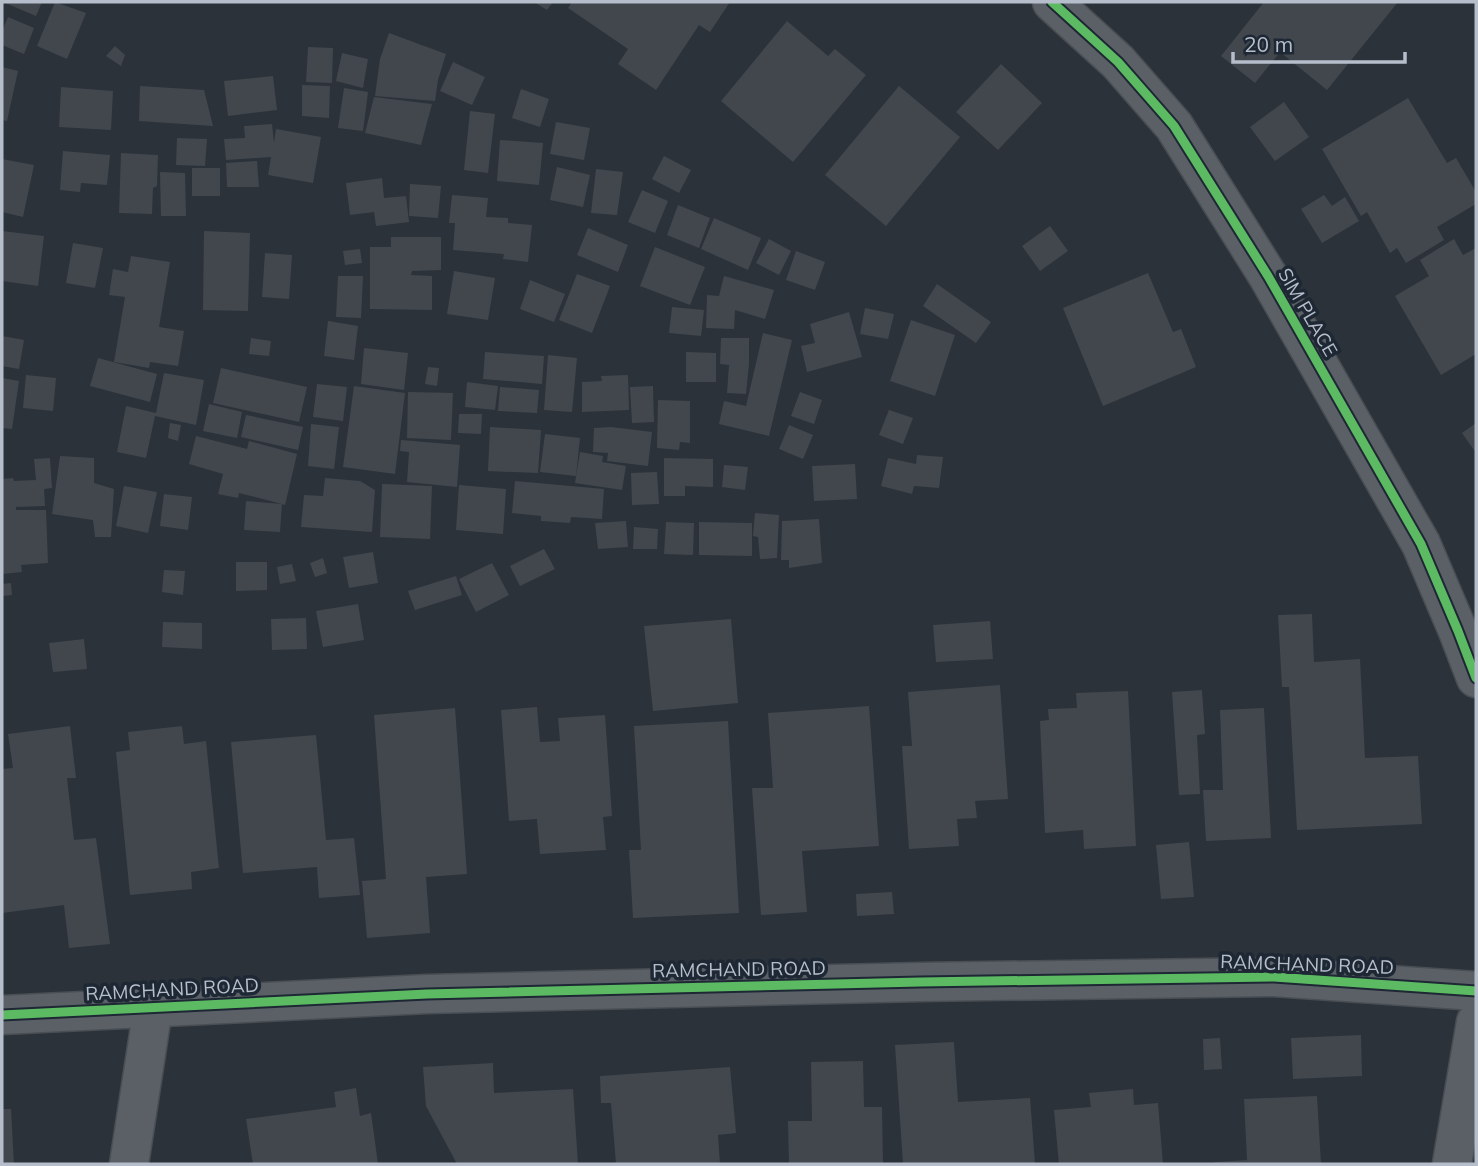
<svg xmlns="http://www.w3.org/2000/svg" width="1478" height="1166" viewBox="0 0 1478 1166" font-family="Mulish,sans-serif">
<rect width="100%" height="100%" fill="#2b3239"/>
<!-- building -->
<path fill="#42474e" d="M3,2H42L36,16Z
M55,2L86,13L67,59L37,46Z
M534,2H553L547,10Z
M572,2H730L710,32L699,25L656,90L618,64L628,49L568,8Z
M1264,2H1398L1327,90L1280,52L1255,83L1221,56Z
M8,17L34,28L24,54L2,45V31Z
M787,21L828,56L835,49L866,75L793,162L721,101Z
M389,33L446,54L438,80L435,101L375,96L380,59Z
M115,46L125,55L121,66L106,56Z
M308,47L333,48L332,83L306,82Z
M342,53L368,59L363,88L336,81Z
M453,62L485,77L472,105L440,91Z
M1001,64L1042,103L998,150L956,112Z
M2,67L18,71L7,121L2,120Z
M273,76L277,110L228,116L224,81Z
M302,85L330,86L329,118L302,116Z
M140,86L204,90L213,126L139,121Z
M899,86L960,137L886,226L825,175Z
M61,87L113,91L111,130L59,127Z
M344,88L368,92L363,131L338,128Z
M521,89L549,99L540,127L512,118Z
M374,97L432,104L421,145L365,133Z
M1408,98L1447,163L1456,158L1476,192V204L1437,227L1444,240L1406,263L1397,248L1390,253L1367,212L1361,216L1322,149Z
M1284,102L1309,137L1275,161L1250,127Z
M470,111L495,114L488,173L464,170Z
M556,122L590,128L584,160L550,154Z
M272,124L274,143L276,129L321,137L313,183L268,175L271,157L226,160L224,139L245,138L244,126Z
M177,138L207,139L205,166L176,165Z
M500,140L543,143L539,185L497,181Z
M63,151L110,155L107,185L81,183L80,192L60,190Z
M121,153L158,155L157,186L153,188L152,214L119,213Z
M664,156L691,170L679,193L652,179Z
M2,159L34,165L23,217L2,212Z
M257,161L259,187H227L226,163Z
M557,167L590,175L583,207L550,200Z
M192,168H220V196H192Z
M596,169L623,172L617,215L591,213Z
M160,172L185,173L186,216H161Z
M382,178L384,198L406,196L409,222L376,226L374,212L350,215L346,183Z
M410,184L441,186L438,218L409,216Z
M642,190L668,201L655,233L628,222Z
M452,195L488,198L486,217L508,218V223L532,225L528,262L503,259L504,254L453,250L455,223H449Z
M1324,195L1332,206L1345,197L1359,221L1322,243L1301,209Z
M678,205L710,218L699,248L667,235Z
M714,218L761,238L748,270L701,249Z
M1050,226L1068,251L1040,271L1022,246Z
M588,228L628,245L618,272L577,255Z
M2,231L44,236L38,286L2,281Z
M204,231L250,233L248,311L203,310Z
M391,237H441V270L412,271L411,275L432,276V310L370,309V247H391Z
M769,239L791,251L779,275L756,263Z
M1454,239L1463,255L1476,248V354L1441,375L1395,296L1429,276L1420,260Z
M73,243L103,248L95,288L66,283Z
M655,247L705,267L690,305L640,286Z
M360,249L362,263L345,265L343,251Z
M796,251L825,262L815,290L786,280Z
M265,253L292,255L289,299L262,297Z
M131,256L170,262L159,327L184,331L178,366L150,362L149,368L114,362L125,297L109,295L113,269L128,272Z
M454,271L495,278L488,320L447,314Z
M1148,273L1173,332L1181,329L1196,367L1103,406L1063,308Z
M577,274L610,286L592,333L559,320Z
M338,276H363L361,318L336,317Z
M724,276L774,290L765,319L735,310L734,329L706,328L707,295L719,296Z
M530,280L565,294L554,322L520,309Z
M937,284L991,322L976,343L923,306Z
M672,307L704,310L701,336L669,333Z
M865,308L894,314L888,339L860,334Z
M849,312L862,357L807,372L801,346L815,343L810,324Z
M911,320L955,335L935,396L890,381Z
M328,321L358,326L354,360L324,356Z
M763,333L792,340L769,436L719,424L724,401L746,406Z
M2,336L24,340L19,369L2,366Z
M251,338L271,341L269,356L249,354Z
M721,338H749V364L746,394L727,393L729,365L720,364Z
M364,348L408,353L404,390L361,384Z
M485,352L544,356L542,384L483,379Z
M686,352L716,353V382H686Z
M548,355L577,358L572,412L544,410Z
M98,358L157,374L150,402L90,386Z
M428,367L439,368L437,386L425,384Z
M221,368L307,387L299,422L213,403Z
M164,373L204,380L196,425L155,416L146,458L117,452L126,406L156,413Z
M26,375L56,378L53,411L23,408Z
M628,375L629,410L582,412V382L602,381L601,376Z
M2,378L19,381L12,429L2,428Z
M467,382L498,386L495,410L465,407Z
M317,384L347,387L343,421L313,417Z
M354,386L405,393L395,474L343,467Z
M653,386L654,422L632,423L630,387Z
M500,387L539,390L537,413L498,411Z
M408,392L453,393L451,440L407,438Z
M800,392L822,400L814,424L791,416Z
M658,400L690,401V443L680,442L679,450L657,448Z
M209,404L242,412L237,438L203,431Z
M889,410L913,418L903,444L879,435Z
M459,414H482L481,434L458,433Z
M246,415L303,427L298,450L241,437Z
M170,423L181,425L178,441L168,438Z
M1476,423V453L1462,433Z
M311,424L339,427L334,469L308,466Z
M789,425L813,435L803,459L779,449Z
M490,427L541,430L538,473L488,471Z
M611,427L652,432L648,466L607,461L608,453L593,452L594,428Z
M545,434L580,438L576,476L540,472Z
M196,436L247,449L249,441L297,454L285,505L282,504L280,532L244,530L246,501L282,504L239,493L238,498L218,494L223,474L189,464Z
M401,440L460,445L457,487L407,482L409,452L400,451Z
M580,452L603,456L602,462L626,466L622,490L575,483Z
M917,455L943,457L939,488L914,486L912,494L881,486L888,458L916,464Z
M60,456L94,458V483L114,489L111,537H95L93,520L52,514Z
M50,458L52,488L44,489L45,506L16,507V510H46L48,563L21,565L22,572L2,574V479L13,478L14,481L36,480L34,459Z
M664,458L713,459V487L685,486V496H664Z
M855,464L857,499L814,501L812,466Z
M724,465L748,467L745,490L722,487Z
M657,472L659,504L632,505L631,473Z
M325,478L360,481L375,490L372,532L301,527L304,495L323,496Z
M515,481L604,489L602,519L571,517L570,523L541,521V516L512,513Z
M382,484L432,486L430,539L380,537Z
M459,485L506,489L503,534L456,530Z
M124,486L157,492L148,533L116,526Z
M164,494L192,497L188,530L160,526Z
M755,513L779,515L777,558L760,559L758,537L753,536Z
M819,519L822,563L789,568V560H781L782,521Z
M626,521L628,547L598,549L595,523Z
M666,522L694,523L693,555L664,554Z
M699,522L752,523V556L699,555Z
M634,527L658,529L657,549H633Z
M544,549L555,569L520,586L510,566Z
M373,552L378,583L349,588L343,557Z
M323,558L327,573L315,577L310,563Z
M236,562H267V590L236,591Z
M492,563L509,595L476,612L459,579Z
M292,564L296,581L280,584L277,567Z
M164,570L185,571L183,595L162,592Z
M456,576L462,595L415,610L408,591Z
M11,583L12,595L2,596V584Z
M358,604L364,640L323,647L316,611Z
M1312,614L1314,662L1360,659L1365,758L1418,756L1422,824L1297,830L1289,687H1282L1278,615Z
M306,618L307,649L272,650L271,619Z
M731,619L738,703L653,711L644,626Z
M990,621L993,659L936,662L933,625Z
M163,622L202,623V649L162,647Z
M84,639L87,669L53,672L49,643Z
M1000,685L1008,799L975,801L977,818L957,819L959,846L909,849L902,746H912L908,692Z
M1202,690L1205,734L1197,735L1200,794L1179,795L1172,692Z
M1128,691L1136,846L1084,849L1083,830L1045,833L1040,721L1049,720L1048,709L1077,708L1076,693Z
M869,706L879,846L802,851L807,912L761,915L752,788H773L768,713Z
M537,707L540,742L560,741L558,718L605,715L612,816L603,817L606,850L540,854L537,819L509,821L501,710Z
M455,708L467,874L426,877L430,933L367,938L362,881L386,879L374,715Z
M1264,708L1271,838L1206,841L1203,790H1223L1220,710Z
M728,721L739,913L633,918L629,850H641L634,726Z
M70,726L76,778H67L74,840L96,838L110,944L69,948L64,905L2,913V769L13,768L8,734Z
M182,726L184,744L206,741L219,868L191,872L192,889L130,895L116,752L130,750L128,732Z
M316,735L326,840L354,838L360,895L319,898L317,867L243,873L231,742Z
M1189,842L1194,897L1161,899L1156,845Z
M892,892L894,914L857,916L856,894Z
M1361,1035L1362,1076L1293,1079L1291,1038Z
M1220,1038L1222,1069L1204,1070L1203,1039Z
M954,1042L958,1102L1030,1098L1035,1163L1015,1164H903L895,1045Z
M863,1061L864,1107H882L883,1164H789L788,1121H812L811,1062Z
M493,1063L494,1093L573,1089L578,1164H457L426,1106L423,1067Z
M730,1067L736,1133L718,1135L720,1164H616L611,1103H601L600,1076Z
M356,1088L360,1116L371,1113L378,1164H253L246,1119L336,1107L334,1092Z
M1133,1089L1134,1105L1158,1103L1163,1164H1059L1054,1110L1091,1107L1089,1093Z
M1317,1096L1321,1164H1215V1162L1247,1160L1244,1099Z
M2,1109H11L14,1164H2Z"/>
<g fill="none" stroke-linecap="round" stroke-linejoin="round">
<!-- minor casing -->
<g stroke="#494e54" stroke-width="41">
<path id="minor" d="M1052,2L1118,62L1174,126L1268,276L1421,544L1458,631L1476,678
M2,1015L427,994L920,982L1274,977L1476,991
M129,1164L153,1008
M1452,1164L1476,1022"/>
</g>
<!-- minor -->
<use href="#minor" stroke="#5b6067" stroke-width="38"/>
<!-- cycleway casing -->
<g stroke="#1e2834" stroke-width="13">
<path id="cycleway" d="M1052,2L1118,62L1174,126L1268,276L1421,544L1458,631L1476,678
M2,1015L427,994L920,982L1274,977L1476,991"/>
</g>
<!-- cycleway -->
<use href="#cycleway" stroke="#5cba63" stroke-width="9"/>
</g>
<g text-anchor="middle" stroke-width="7" stroke-linejoin="round" paint-order="stroke">
<!-- street labels -->
<g font-size="19" fill="#b5beca" stroke="#1e2834">
<text transform="translate(1308 312) rotate(60)" y="7">SIM PLACE</text>
<text transform="translate(1307 964) rotate(2)" y="7">RAMCHAND ROAD</text>
<text transform="translate(739 969) rotate(-1)" y="7">RAMCHAND ROAD</text>
<text transform="translate(172 989) rotate(-3)" y="7">RAMCHAND ROAD</text>
</g>
</g>
<!-- border -->
<rect width="1478" height="1166" fill="none" stroke="#b5beca" stroke-width="7"/>
<!-- scale -->
<path d="M1233 52v10h172v-10" fill="none" stroke="#b5beca" stroke-width="3.5"/>
<text x="1244" y="52" font-size="21" fill="#b5beca" stroke="#1e2834" stroke-width="5" paint-order="stroke">20 m</text>
</svg>
